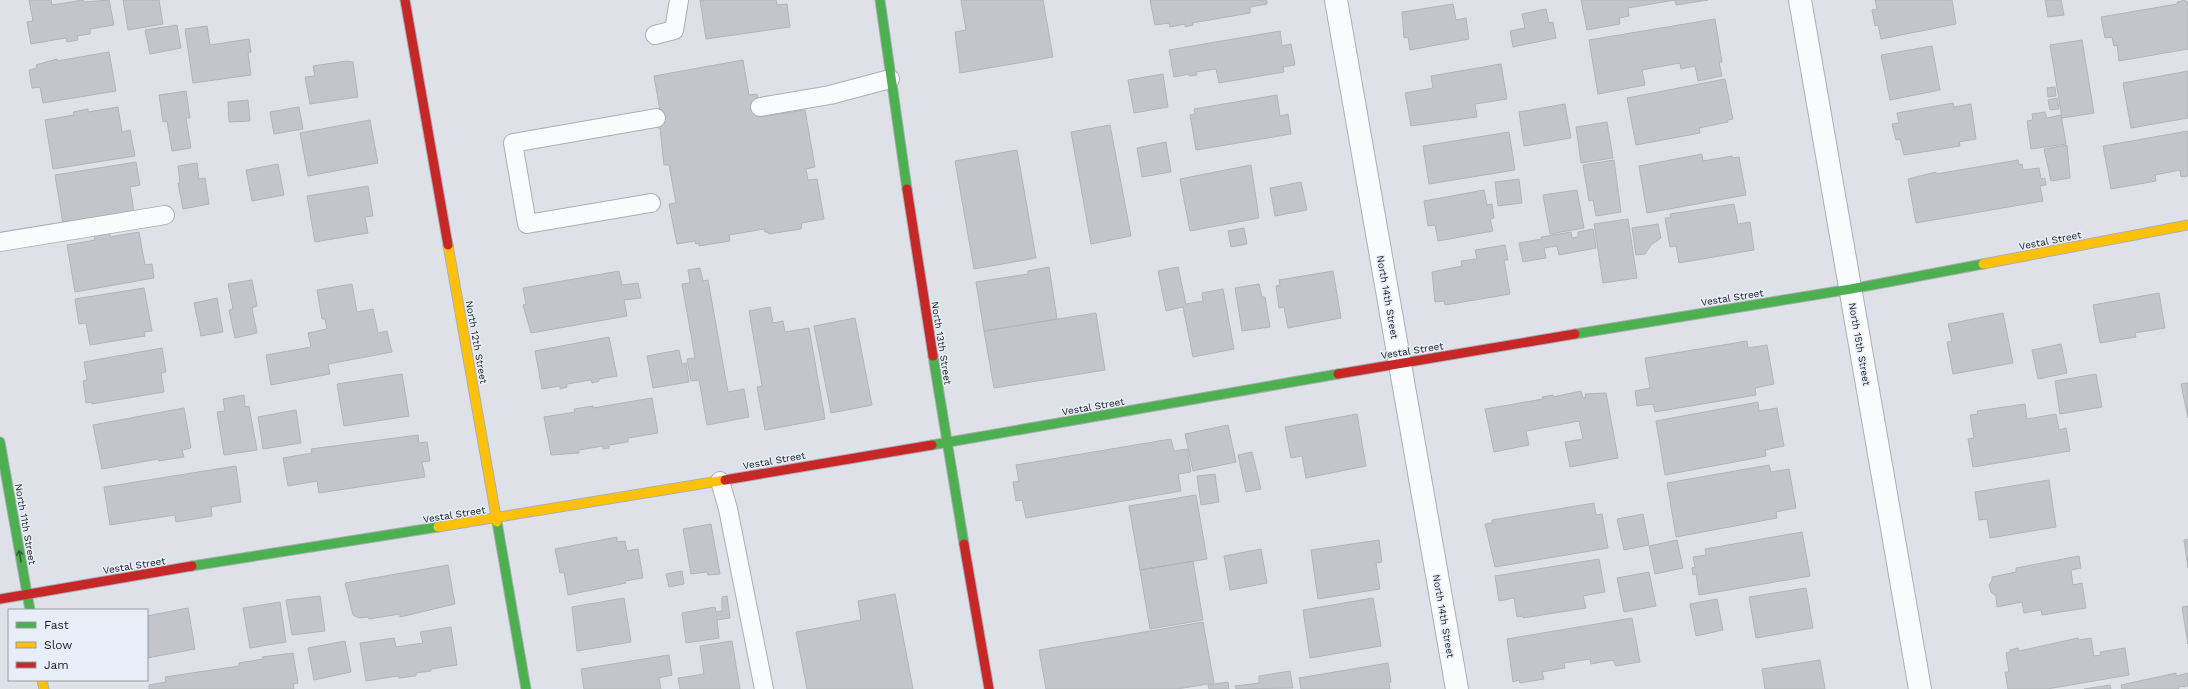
<svg xmlns="http://www.w3.org/2000/svg" width="2188" height="689" viewBox="0 0 2188 689" font-family="'Work Sans',sans-serif">
<rect width="100%" height="100%" fill="#dee2e8"/>
<!-- building -->
<path fill="#c4c5ca" stroke="#b3b4b9" d="M29,0H51L52,5L83,0L85,2L109,0L114,25L90,29V34L77,36L78,40L67,42L66,38L31,44L27,22L33,21Z
M123,0H159L163,24L128,30Z
M700,0H776L777,5L787,4L790,27L706,39Z
M961,0H1043L1053,57L960,73L955,32L966,30Z
M1150,0H1267V4L1250,7V13L1192,23L1193,25L1185,27V24L1170,27L1169,23L1155,25Z
M1581,0H1675L1628,8L1629,16L1619,18L1620,24L1587,30Z
M1675,0H1708L1676,5Z
M1875,0H1952L1956,24L1881,39L1878,25L1875,26L1872,10L1877,9Z
M2045,0H2061L2064,15L2048,17Z
M2185,0L2186,2H2188V49L2119,61L2117,45L2114,46L2112,37L2105,38L2101,17L2177,4V2Z
M1453,4L1456,20L1466,18L1469,39L1410,50L1408,37L1404,38L1402,12Z
M1546,9L1549,23L1553,22L1556,38L1513,47L1510,31L1525,28L1522,14Z
M1715,19L1722,62H1719L1722,76L1698,81L1695,66L1681,69L1680,63L1642,70L1645,85L1598,94L1589,40Z
M177,25L181,48L150,54L145,30Z
M207,26L210,45L249,39L251,52L248,53L251,75L193,83L185,29Z
M1280,31L1282,46L1291,44L1295,65L1283,67L1284,72L1219,83L1216,69L1196,72L1197,75L1189,76V74L1174,77L1169,50Z
M2082,40L2094,113L2062,118L2050,45Z
M1932,46L1940,90L1890,100L1881,55Z
M109,52L116,91L43,103L40,87L32,88L29,70L37,68L36,65L57,59V61Z
M743,60L749,95L757,94L761,117L805,110L815,167L806,169L808,180L817,179L824,219L802,223L801,229L769,234L768,232H765L764,229L729,235L730,241L699,246V243L696,244L695,241L677,244L669,204L676,203L669,165H664L660,128H658L655,113L657,110H660L654,76Z
M347,61L353,62L358,97L310,104L305,77L315,76L313,66Z
M1501,64L1507,99L1475,104L1477,117L1411,126L1405,93L1433,88L1431,76Z
M2188,71V118L2131,128L2123,83Z
M1163,74L1168,107L1134,113L1128,80Z
M1725,79L1733,119L1727,120L1728,122L1699,128L1700,133L1636,145L1627,98Z
M2055,87L2056,96L2048,97L2047,88Z
M186,91L190,118H186L191,148L172,151L167,121L163,122L159,95Z
M1277,95L1280,116L1288,114L1291,134L1196,150L1190,115L1195,114L1194,109Z
M2057,98L2059,109L2050,110L2048,100Z
M248,100L250,121L229,122L228,102Z
M1953,103L1954,107L1971,104L1976,139L1959,142L1960,146L1904,155L1900,139L1896,140L1892,124L1899,123L1897,113Z
M1565,104L1571,138L1524,146L1519,112Z
M118,107L122,132L130,130L135,156L53,169L45,120L74,115L73,112L88,109V112Z
M299,107L303,129L274,134L270,112Z
M2045,112L2047,118L2061,115L2066,144L2031,149L2027,121L2033,120L2032,114Z
M370,120L378,163L308,176L300,133Z
M1607,122L1613,158L1581,163L1576,127Z
M1110,125L1131,236L1091,244L1071,132Z
M2188,131V176L2181,177L2180,170L2155,175L2156,181L2111,189L2103,146Z
M1509,132L1515,170L1429,184L1423,146Z
M1166,142L1171,172L1142,177L1137,148Z
M2067,145L2070,178L2051,181L2044,149Z
M1017,150L1036,258L974,269L955,161Z
M1702,154L1703,161L1732,156L1733,158L1739,157L1746,195L1647,213L1639,166Z
M1614,160L1621,212L1596,216L1593,200L1589,201L1583,165Z
M2018,160L2019,165L2022,164L2023,170L2039,168L2041,179L2045,178L2046,185L2040,186L2043,201L1916,223L1908,179L1936,172V174Z
M136,162L140,185L130,187L134,212L63,224L55,175Z
M197,163L199,179L205,178L209,204L183,209L178,183H180L178,166Z
M278,164L284,195L252,201L246,170Z
M1251,165L1259,218L1190,231L1180,179Z
M1519,179L1522,203L1498,206L1495,182Z
M1301,182L1307,210L1275,216L1270,188Z
M368,186L373,216L365,217L368,233L315,242L307,196Z
M1484,190L1487,205L1492,204L1494,218L1490,219L1493,231L1438,241L1435,225L1428,226L1424,201Z
M1577,190L1584,228L1550,234L1543,195Z
M1734,204L1738,224L1750,222L1754,250L1679,263L1676,246L1670,247L1665,218H1671L1670,214Z
M1628,219L1637,278L1603,283L1594,224Z
M1658,224L1661,238L1651,245L1645,254L1636,255L1632,228Z
M1244,228L1247,244L1231,247L1228,231Z
M1593,229L1596,248L1559,255L1557,246L1544,248L1546,258L1523,262L1519,243L1542,239L1541,237L1571,232L1572,238L1578,237V232Z
M139,232L145,265L152,264L154,278L75,292L67,245L95,240L94,236L110,233V237Z
M1505,245L1508,260H1504L1510,294L1445,305L1444,301L1435,302L1432,272L1462,266L1461,261L1477,259L1475,250Z
M1049,267L1057,319L984,331L976,282L1028,274V271Z
M1178,267L1186,304L1203,301L1202,293L1223,289L1234,349L1193,357L1183,307L1166,311L1158,271Z
M700,268L703,281L708,280L728,392L744,389L749,417L707,425L699,380L691,381L687,359L695,358L682,284L690,283L688,270Z
M619,271L622,285L638,283L641,298L624,300L627,316L531,333L523,305L526,304L523,288Z
M1333,271L1341,318L1288,328L1284,307L1279,308L1276,286L1280,285L1279,280Z
M252,280L257,306L252,308L257,333L235,338L229,310L233,309L228,284Z
M352,284L357,312L373,309L378,333L387,331L392,352L328,364L330,374L271,385L266,355L311,347L308,333L327,329L325,319H322L317,290Z
M1259,284L1262,297H1265L1270,327L1242,331L1235,288Z
M144,288L152,331L144,332L145,336L90,345L86,323L79,324L75,299Z
M2159,293L2165,328L2135,333L2136,337L2100,343L2093,305Z
M217,298L223,332L201,336L194,303Z
M770,307L773,323L783,321L785,332L809,328L825,419L765,430L757,387L762,386L749,311Z
M1096,313L1105,370L994,388L984,331Z
M2003,313L2013,363L1953,374L1947,342L1952,341L1948,324Z
M855,318L872,405L831,413L814,326Z
M609,337L617,376L599,379V381L592,383L591,380L567,384V387L560,389V386L542,389L535,351Z
M1747,341L1748,348L1767,345L1774,384L1755,388L1756,395L1655,412L1653,404L1637,406L1635,391L1650,388L1645,358Z
M2061,344L2067,373L2038,379L2032,350Z
M162,348L166,372L161,373L164,392L92,404V402L86,403L83,381L87,380L84,362Z
M679,350L682,364L686,363L689,382L653,388L647,356Z
M402,374L409,416L344,426L337,384Z
M2096,374L2102,407L2060,414L2055,381Z
M2188,383V418L2181,384Z
M1581,391L1583,398L1586,397L1585,394L1606,393L1618,458L1570,467L1565,442L1583,439L1579,421L1526,431L1529,445L1494,452L1485,409L1543,399L1542,397L1553,395V397Z
M244,395L245,407L249,406L257,450L224,455L217,412L225,411L223,399Z
M652,398L658,433L628,438V442L609,445V448L603,449V446L579,450V453L551,455L544,417L575,412L574,409L593,406V408Z
M1758,402L1759,411L1777,408L1784,446L1765,450L1766,456L1665,475L1656,421Z
M2025,404L2027,419L2056,414L2059,430L2066,428L2070,451L1973,467L1968,439L1974,438L1970,415L1978,414L1977,411Z
M184,408L191,448L182,450L184,457L159,461L158,459L102,469L93,425Z
M296,410L301,443L263,449L258,417Z
M1357,414L1366,466L1306,478L1302,456L1291,458L1285,427Z
M1228,425L1236,462L1193,471L1185,434Z
M418,435L419,443L427,442L430,461L422,462L425,477L319,493L317,481L288,486L283,458L312,453L311,449Z
M1171,439L1174,451L1187,449L1191,472L1178,474L1181,491L1026,518L1022,500L1016,501L1013,482L1019,481L1016,465Z
M1252,452L1261,489L1246,492L1238,455Z
M1769,465L1771,472L1789,469L1796,508L1776,512L1777,518L1676,537L1667,483Z
M236,466L241,502L211,507L212,516L176,522L175,515L110,525L104,487Z
M1215,474L1219,502L1201,505L1197,476Z
M2049,480L2056,527L1990,538L1987,519L1979,520L1975,492Z
M1196,495L1207,559L1140,570L1129,506Z
M1594,503L1596,515L1602,514L1608,548L1495,567L1485,524L1492,523V520Z
M1643,514L1649,545L1624,550L1617,519Z
M711,524L720,574L708,575L707,572L691,574L683,529Z
M1802,532L1810,576L1699,595L1696,574L1693,575L1692,568L1695,567L1693,557L1706,555L1705,549Z
M617,537V542L625,541L627,551L638,549L643,578L625,581L626,583L568,595L564,572L560,573L555,549Z
M2188,539V568L2184,540Z
M1379,540L1382,562L1376,563L1380,589L1318,599L1311,550Z
M1677,540L1683,568L1655,574L1649,546Z
M1261,549L1267,583L1230,590L1224,556Z
M2079,556L2081,568L2071,570L2073,585L2082,583L2086,608L2042,615L2041,610L2024,613L2022,602L1997,607L1996,596L1991,592L1989,585L1992,580V577L2016,572V568Z
M1599,559L1605,592L1583,596L1586,608L1523,618V616L1517,617L1514,598L1499,601L1495,576Z
M1193,561L1203,620L1150,629L1140,570Z
M448,565L455,604L400,617V614L369,619L368,617L359,618L353,615L345,583Z
M682,571L684,584L669,587L666,574Z
M1649,572L1656,606L1624,612L1617,578Z
M1806,588L1813,628L1756,638L1749,597Z
M895,594L913,689H807L796,632L861,620L858,601Z
M320,596L325,631L292,635L286,600Z
M727,596L730,618L717,620L719,638L686,643L682,613L715,607L716,612L722,611V597Z
M624,598L631,642L577,651L572,607Z
M1373,598L1381,646L1310,658L1303,610Z
M1717,599L1723,630L1696,636L1690,604Z
M280,602L286,642L250,648L243,608Z
M2188,606V644L2182,607Z
M188,608L195,649L147,658V616Z
M1632,618L1640,662L1616,666L1613,660L1591,664L1590,659L1564,663L1565,668L1542,672L1544,679L1520,683L1519,680L1513,682L1507,639Z
M1203,622L1214,683L1177,689H1046L1039,650Z
M451,627L457,665L431,669V671L416,673V676L399,678L398,676L366,681L360,643L394,638L396,647L423,643L420,632Z
M2078,638L2079,640L2091,638L2094,656L2101,655L2100,652L2125,648L2129,675L2047,689H2008L2005,672H2009L2006,653L2010,652V650L2018,648L2019,651Z
M345,641L351,672L314,680L308,648Z
M732,641L740,689H680L678,678L704,674L700,646Z
M293,653L298,683L293,684L294,689H149V685L166,682L165,677L239,666V663L263,659L262,657Z
M669,655L672,675L659,678L661,689H584L581,669Z
M1820,660L1825,689H1765L1762,669Z
M1388,663L1391,682H1389L1390,689H1301L1299,678Z
M1290,671L1293,688L1236,689L1235,686L1259,683V676Z
M2176,673V676L2188,673V686L2178,687L2179,689H2122L2121,685Z
M1228,682L1229,689H1209L1208,685Z
M2110,685L2111,689H2084Z"/>
<g fill="none" stroke-linecap="round" stroke-linejoin="round">
<!-- lane casing -->
<g stroke="#acaeb3" stroke-width="20">
<path id="lane" d="M655,35L674,30L679,0
M760,107L830,95L890,79
M651,203L527,224L513,143L656,118
M0,242L165,215
M720,481L728,509L764,689"/>
</g>
<!-- street casing -->
<g stroke="#acaeb3" stroke-width="24">
<path id="street" d="M1336,0L1457,689
M1800,0L1920,689"/>
</g>
<!-- fast casing -->
<g stroke="#acaeb3" stroke-width="11">
<path id="fast" d="M880,0L907,189
M1575,334L1851,289L1983,264
M933,356L964,544
M0,442L30,610
M932,445L1338,374
M497,522L526,689
M192,566L438,527"/>
</g>
<!-- slow casing -->
<g stroke="#acaeb3" stroke-width="11">
<path id="slow" d="M448,245L497,522
M1983,264L2188,225
M438,527L725,480
M42,680L44,689"/>
</g>
<!-- jam casing -->
<g stroke="#acaeb3" stroke-width="11">
<path id="jam" d="M405,0L448,245
M907,189L933,356
M1338,374L1575,334
M725,480L932,445
M964,544L989,689
M0,599L192,566"/>
</g>
<!-- lane -->
<use href="#lane" stroke="#fafbfc" stroke-width="18"/>
<!-- street -->
<use href="#street" stroke="#fafbfc" stroke-width="22"/>
<!-- fast -->
<use href="#fast" stroke="#4caf50" stroke-width="9"/>
<!-- slow -->
<use href="#slow" stroke="#ffc107" stroke-width="9"/>
<!-- jam -->
<use href="#jam" stroke="#c62828" stroke-width="9"/>
</g>
<!-- one-way arrows -->
<defs><path id="oneway-shaft" d="M-6 0H5M1.5-3L5.5 0L1.5 3" fill="none" stroke-width="1.6" stroke-linecap="round" stroke-linejoin="round"/></defs>
<use stroke="#305e35" href="#oneway-shaft" transform="translate(20 556) rotate(-100)"/>
<g text-anchor="middle" stroke-width="3" stroke-linejoin="round" paint-order="stroke">
<!-- street labels -->
<g font-size="10" fill="#191b1f" stroke="#e8eef8">
<text transform="translate(2050 240) rotate(-11)" y="4">Vestal Street</text>
<text transform="translate(1388 297) rotate(80)" y="4">North 14th Street</text>
<text transform="translate(1732 297) rotate(-9)" y="4">Vestal Street</text>
<text transform="translate(477 342) rotate(80)" y="4">North 12th Street</text>
<text transform="translate(942 343) rotate(81)" y="4">North 13th Street</text>
<text transform="translate(1860 344) rotate(80)" y="4">North 15th Street</text>
<text transform="translate(1412 350) rotate(-9)" y="4">Vestal Street</text>
<text transform="translate(1093 406) rotate(-10)" y="4">Vestal Street</text>
<text transform="translate(774 460) rotate(-10)" y="4">Vestal Street</text>
<text transform="translate(454 514) rotate(-9)" y="4">Vestal Street</text>
<text transform="translate(26 524) rotate(80)" y="4">North 11th Street</text>
<text transform="translate(134 565) rotate(-9)" y="4">Vestal Street</text>
<text transform="translate(1444 616) rotate(80)" y="4">North 14th Street</text>
</g>
</g>
<!-- legend -->
<rect x="8" y="609" width="140" height="72" fill="#e8eef8" stroke="#959aa1"/>
<rect x="16" y="622" width="20" height="6" fill="#4caf50" stroke="#959aa1"/>
<text x="44" y="629" font-size="12" fill="#191b1f">Fast</text>
<rect x="16" y="642" width="20" height="6" fill="#ffc107" stroke="#959aa1"/>
<text x="44" y="649" font-size="12" fill="#191b1f">Slow</text>
<rect x="16" y="662" width="20" height="6" fill="#c62828" stroke="#959aa1"/>
<text x="44" y="669" font-size="12" fill="#191b1f">Jam</text>
</svg>
